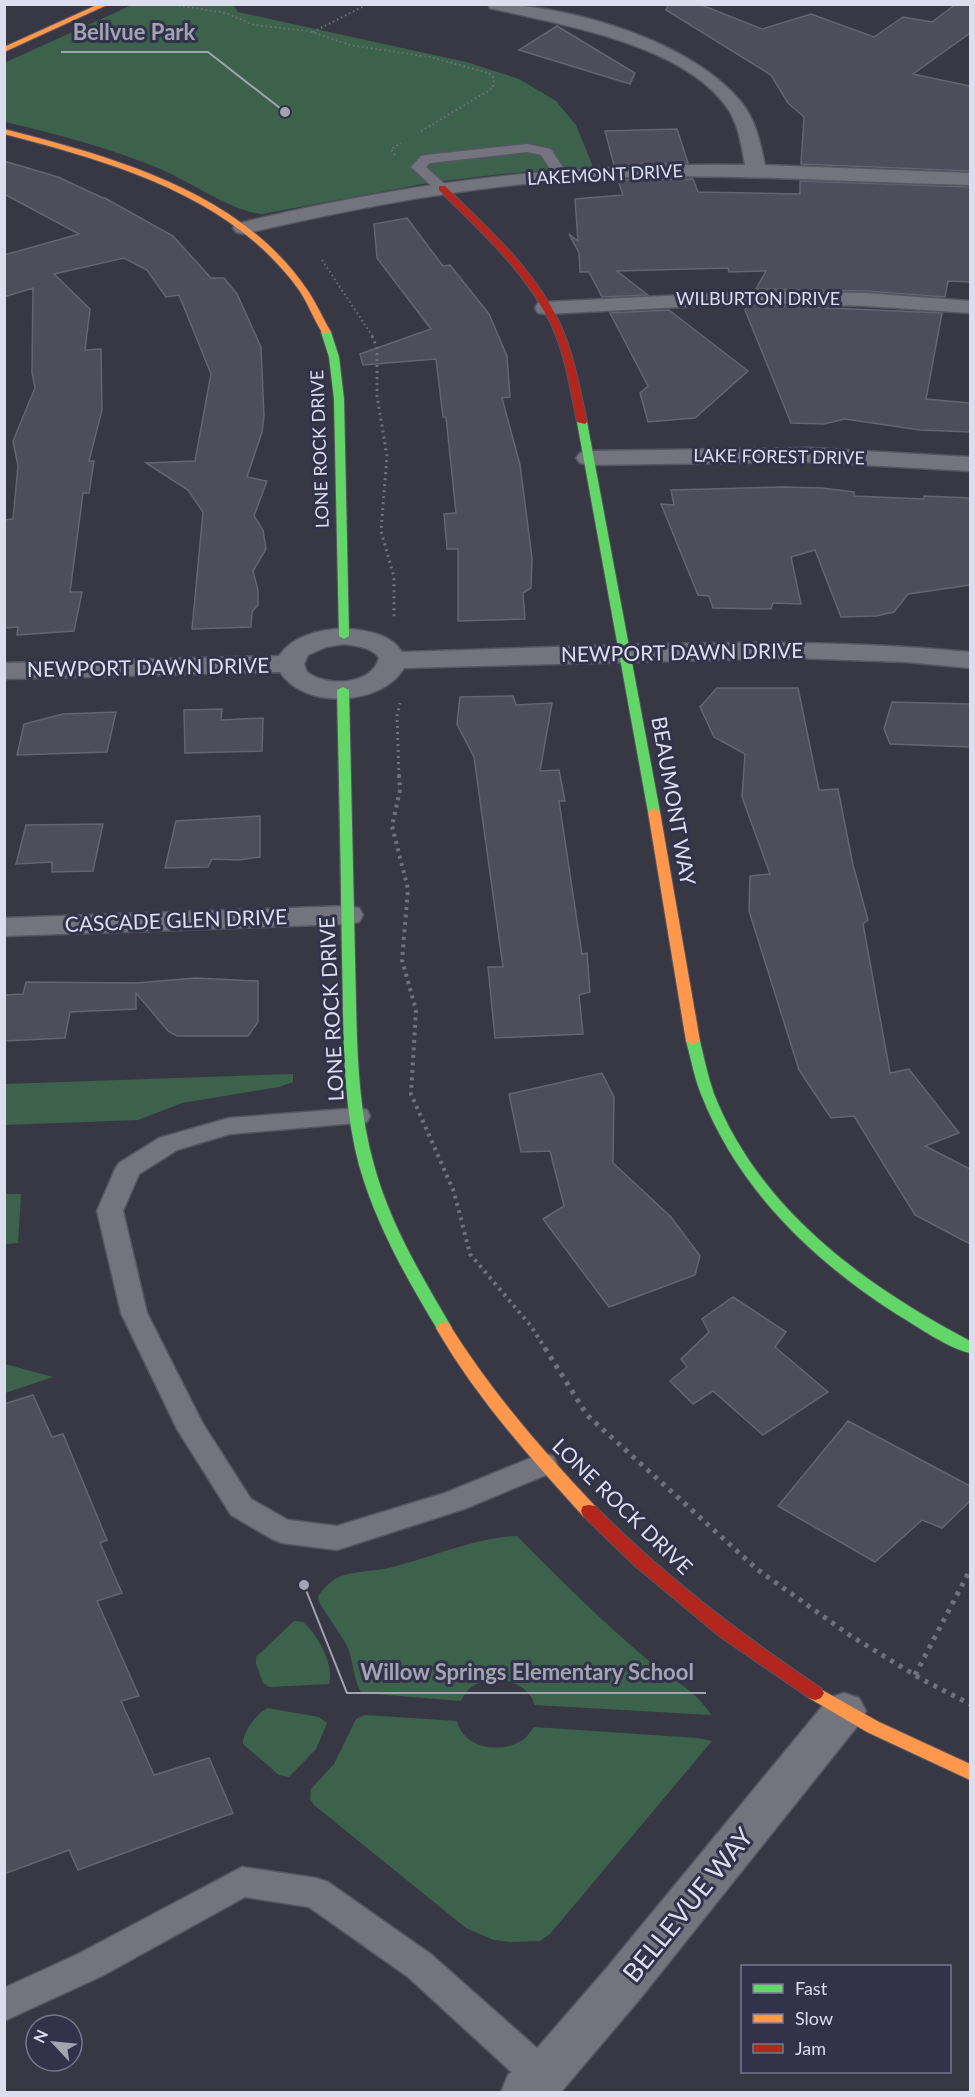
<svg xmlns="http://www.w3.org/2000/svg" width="975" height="2097" viewBox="0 0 975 2097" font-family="Lato,sans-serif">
<rect width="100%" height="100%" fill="#383845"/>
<!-- green -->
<path fill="#3c624c" d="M132,5H233L238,12L466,62L519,79L556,101L576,125L593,167L501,174L428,183L262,214C230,211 190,181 158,168C109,148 57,134 5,122L4,63Z
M293,1074V1082L279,1087L182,1103L138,1120L5,1125V1084Z
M5,1194H21L18,1243L5,1244Z
M4,1364H5L53,1377L5,1393Z
M517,1536C560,1580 603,1622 649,1661C671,1679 696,1690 711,1715L535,1705C525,1674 474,1669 461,1701L362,1693C354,1684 353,1658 347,1646C343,1637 318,1603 318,1599C318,1593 330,1582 335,1579C345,1572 372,1571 384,1569C429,1559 471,1538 517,1536Z
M294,1621L303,1622C317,1634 335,1665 329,1684L270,1687L263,1683L256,1664V1657Z
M267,1708L319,1717L327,1723L316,1749L289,1777L279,1775L243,1744C242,1733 256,1714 267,1708Z
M365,1715L457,1721C463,1748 500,1754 521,1741C527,1738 530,1732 534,1727L697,1738L712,1741L550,1934L540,1941L510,1942L494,1940L466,1928L314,1805L310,1799L311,1789L334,1764L356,1719Z"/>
<!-- building -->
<path fill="#4d4d5b" stroke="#646570" stroke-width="1.5" d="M669,4H699L762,29L811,14L874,37L903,17L932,22L956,4H970V33L913,74L970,86V171L801,164L804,117L788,103L771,75L666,10Z
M557,26L635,73L630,84L519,50Z
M677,129L688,163L614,165L605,131Z
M4,161L58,177L103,198H105L173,236L211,278H224L237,294L261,347L264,416L262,432L247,477L267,481L254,516L263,530L266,549L253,571L258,590V605L252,612L251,627L192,629L203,512L188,490L146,463L195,461L211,374L179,295L166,297L147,270L124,258L54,274L90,309L85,350L101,349L102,410L89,461H94L89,493H83L70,592H82L74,631L17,635L18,627L4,628V520L13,519L18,466L13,441L35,388L32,373L33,288L4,297V255L79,234L4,194Z
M693,179L698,192L800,194V181L970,187V282L948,281L945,297L866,291L756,289L766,271L729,272L728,268L617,271L648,295L602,297L589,272H580L579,253L569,234L578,241L575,199L623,195L618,180Z
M407,218L443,266L450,265L489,314L507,356L510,397L502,398L520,465L532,558L531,588L523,593L525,619L458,621V549H447L444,514L456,513L446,417H443L436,359L363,365L360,354L431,329L377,258L374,224Z
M761,305L942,313L926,399L970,403V432L920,430L845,419L824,424L791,423L745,310L747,306Z
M669,310L748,371L695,418L648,422L640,393L648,386L610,313Z
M784,487L822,488L854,492V496L924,499V496L970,498V585L908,594L894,612L876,616L841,617L815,550L791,557L801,604L773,603L771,609L713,608L709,596L698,595L661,504L674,505L671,490Z
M717,688H798L819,790L838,789L853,865L868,920L863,924L890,1073L909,1069L959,1133L925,1146L970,1169V1244L915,1215L854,1116L831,1118L799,1070L749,911L750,876L770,874L742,797L745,754L714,737L700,707Z
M513,696L516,705L552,703L540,771L559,770L565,801H559L582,954L587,953L590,992L579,995L583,1034L495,1038L488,967H503L474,757L457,724L460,697Z
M892,702L970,704V747L890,744L884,729Z
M222,709L221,720L263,718L262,751L185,753L184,710Z
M116,712L107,752L17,755L24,724L63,714Z
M260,816V857L238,860L212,859L208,867L165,868L176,821Z
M103,824L93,871L52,872V862L16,864L26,825Z
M196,978L258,981V1022L248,1036H177L168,1031L136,993V1009L70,1012L65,1038L4,1041V995L23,994L26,982L136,983Z
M602,1073L614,1097L613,1163L671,1217L700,1256L695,1275L609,1307L543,1219L564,1206L550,1151L521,1152L509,1094Z
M733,1297L786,1332L775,1347L828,1392L763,1435L713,1391L693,1404L670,1381L687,1367L681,1359L709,1332L702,1319Z
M33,1395L52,1437L63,1434L107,1540L100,1543L122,1593L97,1601L139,1696L121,1701L154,1775L209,1758L233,1813L78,1870L69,1850L4,1874V1404Z
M848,1421L970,1486V1501L942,1528L922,1520L875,1562L778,1506Z"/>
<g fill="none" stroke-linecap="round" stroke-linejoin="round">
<!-- lane casing -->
<g stroke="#555662" stroke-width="3">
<path id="lane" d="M527,144L551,149L568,175L566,178H556L541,155L527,152L430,163L426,167L449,188L442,192L437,191L411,167L421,156L426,155Z
M358,1108L367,1110L370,1116L367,1122L230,1134L177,1150L139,1174L123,1211L147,1313L203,1424L251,1499L288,1520L337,1526L445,1493L543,1453L553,1456L557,1464L553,1472L464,1509L337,1550L282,1543L272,1539L231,1515L177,1429L121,1313L97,1211L115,1169L119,1163L159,1138L229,1118Z
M242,1867L316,1878L328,1882L432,1955L556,2065L561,2077L556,2089L546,2092L530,2089L408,1977L309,1907L245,1897L102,1976L4,2021V1988L78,1954Z"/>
</g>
<!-- street casing -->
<g stroke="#555662" stroke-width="3">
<path id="street" d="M488,4C565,4 691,40 741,102C756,120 760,143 765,165L970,173V185C849,183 728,172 607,178C483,183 363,206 243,234L236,232L233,228L236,224C405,182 571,162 745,165C742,147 739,128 730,112C688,44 561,25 490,8Z
M761,291L866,293L970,301V313L866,306L761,303L546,314L538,313L535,308L538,303L546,302Z
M810,448L970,457V471L810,462L588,465L580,463L576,458L580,453L588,451Z
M344,628C365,631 389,632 402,652C591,647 781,634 970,652V668L906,662L794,658L404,668C382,706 304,710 280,672L4,679V663L279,656C293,635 320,630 344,628ZM344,644C356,646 372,647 379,658C372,686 326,687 307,672L304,664L308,655L326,647Z
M348,906L359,908L363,915L359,922L348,924L4,936V918Z
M844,1693L859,1698L866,1711L859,1724L639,2000L561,2092H501L508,2075L526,2061L605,1970L829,1698Z"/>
</g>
<!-- fast casing -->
<g stroke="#555662" stroke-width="2">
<path id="fast" d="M326,329L331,332L339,357L344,399L349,636L344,639L339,636L334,399L329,357L321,332Z
M582,419L587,422L660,812L654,816L648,812L577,422Z
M343,687L349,690C351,779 353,868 355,958C357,1026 355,1098 374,1165C390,1224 421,1275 452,1328L449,1332H439C407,1279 376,1225 359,1165C341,1098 344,1026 342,957C341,868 339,779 337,690Z
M693,1037L700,1041C704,1058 708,1077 714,1094C760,1210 864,1285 970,1341V1353C948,1348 918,1327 898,1315C813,1261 738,1189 701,1094C694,1077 691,1058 686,1041Z"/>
</g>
<!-- slow casing -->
<g stroke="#555662" stroke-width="2">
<path id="slow" d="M99,4H109L4,52V47Z
M4,129C113,157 239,191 306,288C316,302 322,317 331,332L323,334C314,320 308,303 299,290C231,195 111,162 4,134Z
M654,808L660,812L700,1041L693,1045L686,1041L648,812Z
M444,1322L449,1324C491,1391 541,1449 595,1506L597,1511L595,1516L589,1517L583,1516C529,1457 476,1397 436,1328L439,1324Z
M815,1686L879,1722L970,1764V1780L867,1732L809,1698L806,1693L809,1688Z"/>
</g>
<!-- jam casing -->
<g stroke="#555662" stroke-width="2">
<path id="jam" d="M439,186H445C487,228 535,269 560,324C574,355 580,389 587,422L585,424L577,422C570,388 565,351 549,320C523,269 479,230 439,190Z
M589,1505L595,1506C664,1576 740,1634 821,1688L824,1693L821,1698L815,1700L809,1698L719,1636L635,1566L583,1516L581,1511L583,1506Z"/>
</g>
<!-- path-far3 -->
<path stroke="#70717b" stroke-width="2" stroke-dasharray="1.5 3" stroke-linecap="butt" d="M170,4L226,13L254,25L309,31L350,45L430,57L489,73L494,78L493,88L418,133
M313,32L368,4
M395,155L391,149L401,143
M322,260L373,337"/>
<!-- path-far2 -->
<path stroke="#70717b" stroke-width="3" stroke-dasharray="2 4" stroke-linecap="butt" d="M372,336L377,348V396L387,456L381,531L394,577V617
M399,776L397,716L400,703"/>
<!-- path-far1 -->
<path stroke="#70717b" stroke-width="4" stroke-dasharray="3 4.5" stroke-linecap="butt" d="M399,775L400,790L392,826L408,889L402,960L416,1010L411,1094L454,1192L470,1254L531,1326L546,1350"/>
<!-- path -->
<path stroke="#70717b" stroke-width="5" stroke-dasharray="4 6" stroke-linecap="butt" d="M545,1348L587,1415L758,1570L851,1636L923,1680L970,1704
M915,1675L970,1570"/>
<!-- lane -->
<use href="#lane" fill="#73747e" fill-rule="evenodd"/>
<!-- street -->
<use href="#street" fill="#73747e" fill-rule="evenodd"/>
<!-- fast -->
<use href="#fast" fill="#63d668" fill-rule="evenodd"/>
<!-- slow -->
<use href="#slow" fill="#ff974d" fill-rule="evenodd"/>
<!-- jam -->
<use href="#jam" fill="#b3261e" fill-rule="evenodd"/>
</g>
<g text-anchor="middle" stroke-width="6" stroke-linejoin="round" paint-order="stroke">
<!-- far-street labels -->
<g font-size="18" fill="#dcdeed" stroke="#32334b">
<text transform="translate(605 175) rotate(-3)" y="6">LAKEMONT DRIVE</text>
<text x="758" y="305">WILBURTON DRIVE</text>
<text transform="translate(320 449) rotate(-92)" y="6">LONE ROCK DRIVE</text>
<text transform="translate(779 457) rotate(1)" y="6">LAKE FOREST DRIVE</text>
</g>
<!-- street labels -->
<g font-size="21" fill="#dcdeed" stroke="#32334b">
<text transform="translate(682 653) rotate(-1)" y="7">NEWPORT DAWN DRIVE</text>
<text transform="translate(148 668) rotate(-1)" y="7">NEWPORT DAWN DRIVE</text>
<text transform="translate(673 801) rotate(80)" y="7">BEAUMONT WAY</text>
<text transform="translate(176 921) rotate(-2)" y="7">CASCADE GLEN DRIVE</text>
<text transform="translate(332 1009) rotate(-93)" y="7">LONE ROCK DRIVE</text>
<text transform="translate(622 1507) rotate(44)" y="7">LONE ROCK DRIVE</text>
</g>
<!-- near-street labels -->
<g font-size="26" fill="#dcdeed" stroke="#32334b">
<text transform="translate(688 1905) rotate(-51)" y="9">BELLEVUE WAY</text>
</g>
</g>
<!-- callouts -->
<path fill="none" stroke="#a3a4b2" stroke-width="2" d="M285 112L208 52H61M304 1585L347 1693H706"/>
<g fill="#a3a4b2" stroke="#32334b" stroke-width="2">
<circle cx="285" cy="112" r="6"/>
<circle cx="304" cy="1585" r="6"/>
</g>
<g font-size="22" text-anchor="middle" font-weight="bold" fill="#a3a4b2" stroke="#32334b" stroke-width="6" stroke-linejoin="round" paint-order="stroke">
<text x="134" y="40">Bellvue Park</text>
<text x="527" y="1680">Willow Springs Elementary School</text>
</g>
<!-- border -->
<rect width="975" height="2097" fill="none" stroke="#dcdeed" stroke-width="12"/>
<!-- legend -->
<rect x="741" y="1965" width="210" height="108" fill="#32334b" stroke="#76778c" stroke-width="1.5"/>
<rect x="753" y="1984" width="30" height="9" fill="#63d668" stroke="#76778c" stroke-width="1.5"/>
<text x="795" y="1995" font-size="18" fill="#dcdeed">Fast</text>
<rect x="753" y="2014" width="30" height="9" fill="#ff974d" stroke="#76778c" stroke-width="1.5"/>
<text x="795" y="2025" font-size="18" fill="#dcdeed">Slow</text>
<rect x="753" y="2044" width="30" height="9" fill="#b3261e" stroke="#76778c" stroke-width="1.5"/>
<text x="795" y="2055" font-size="18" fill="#dcdeed">Jam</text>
<!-- north arrow -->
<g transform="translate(54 2043) rotate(296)"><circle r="28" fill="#32334b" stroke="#76778c" stroke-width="1.5"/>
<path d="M0-4.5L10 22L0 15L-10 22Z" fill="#a3a4b2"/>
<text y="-9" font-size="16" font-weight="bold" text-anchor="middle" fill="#dcdeed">N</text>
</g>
</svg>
